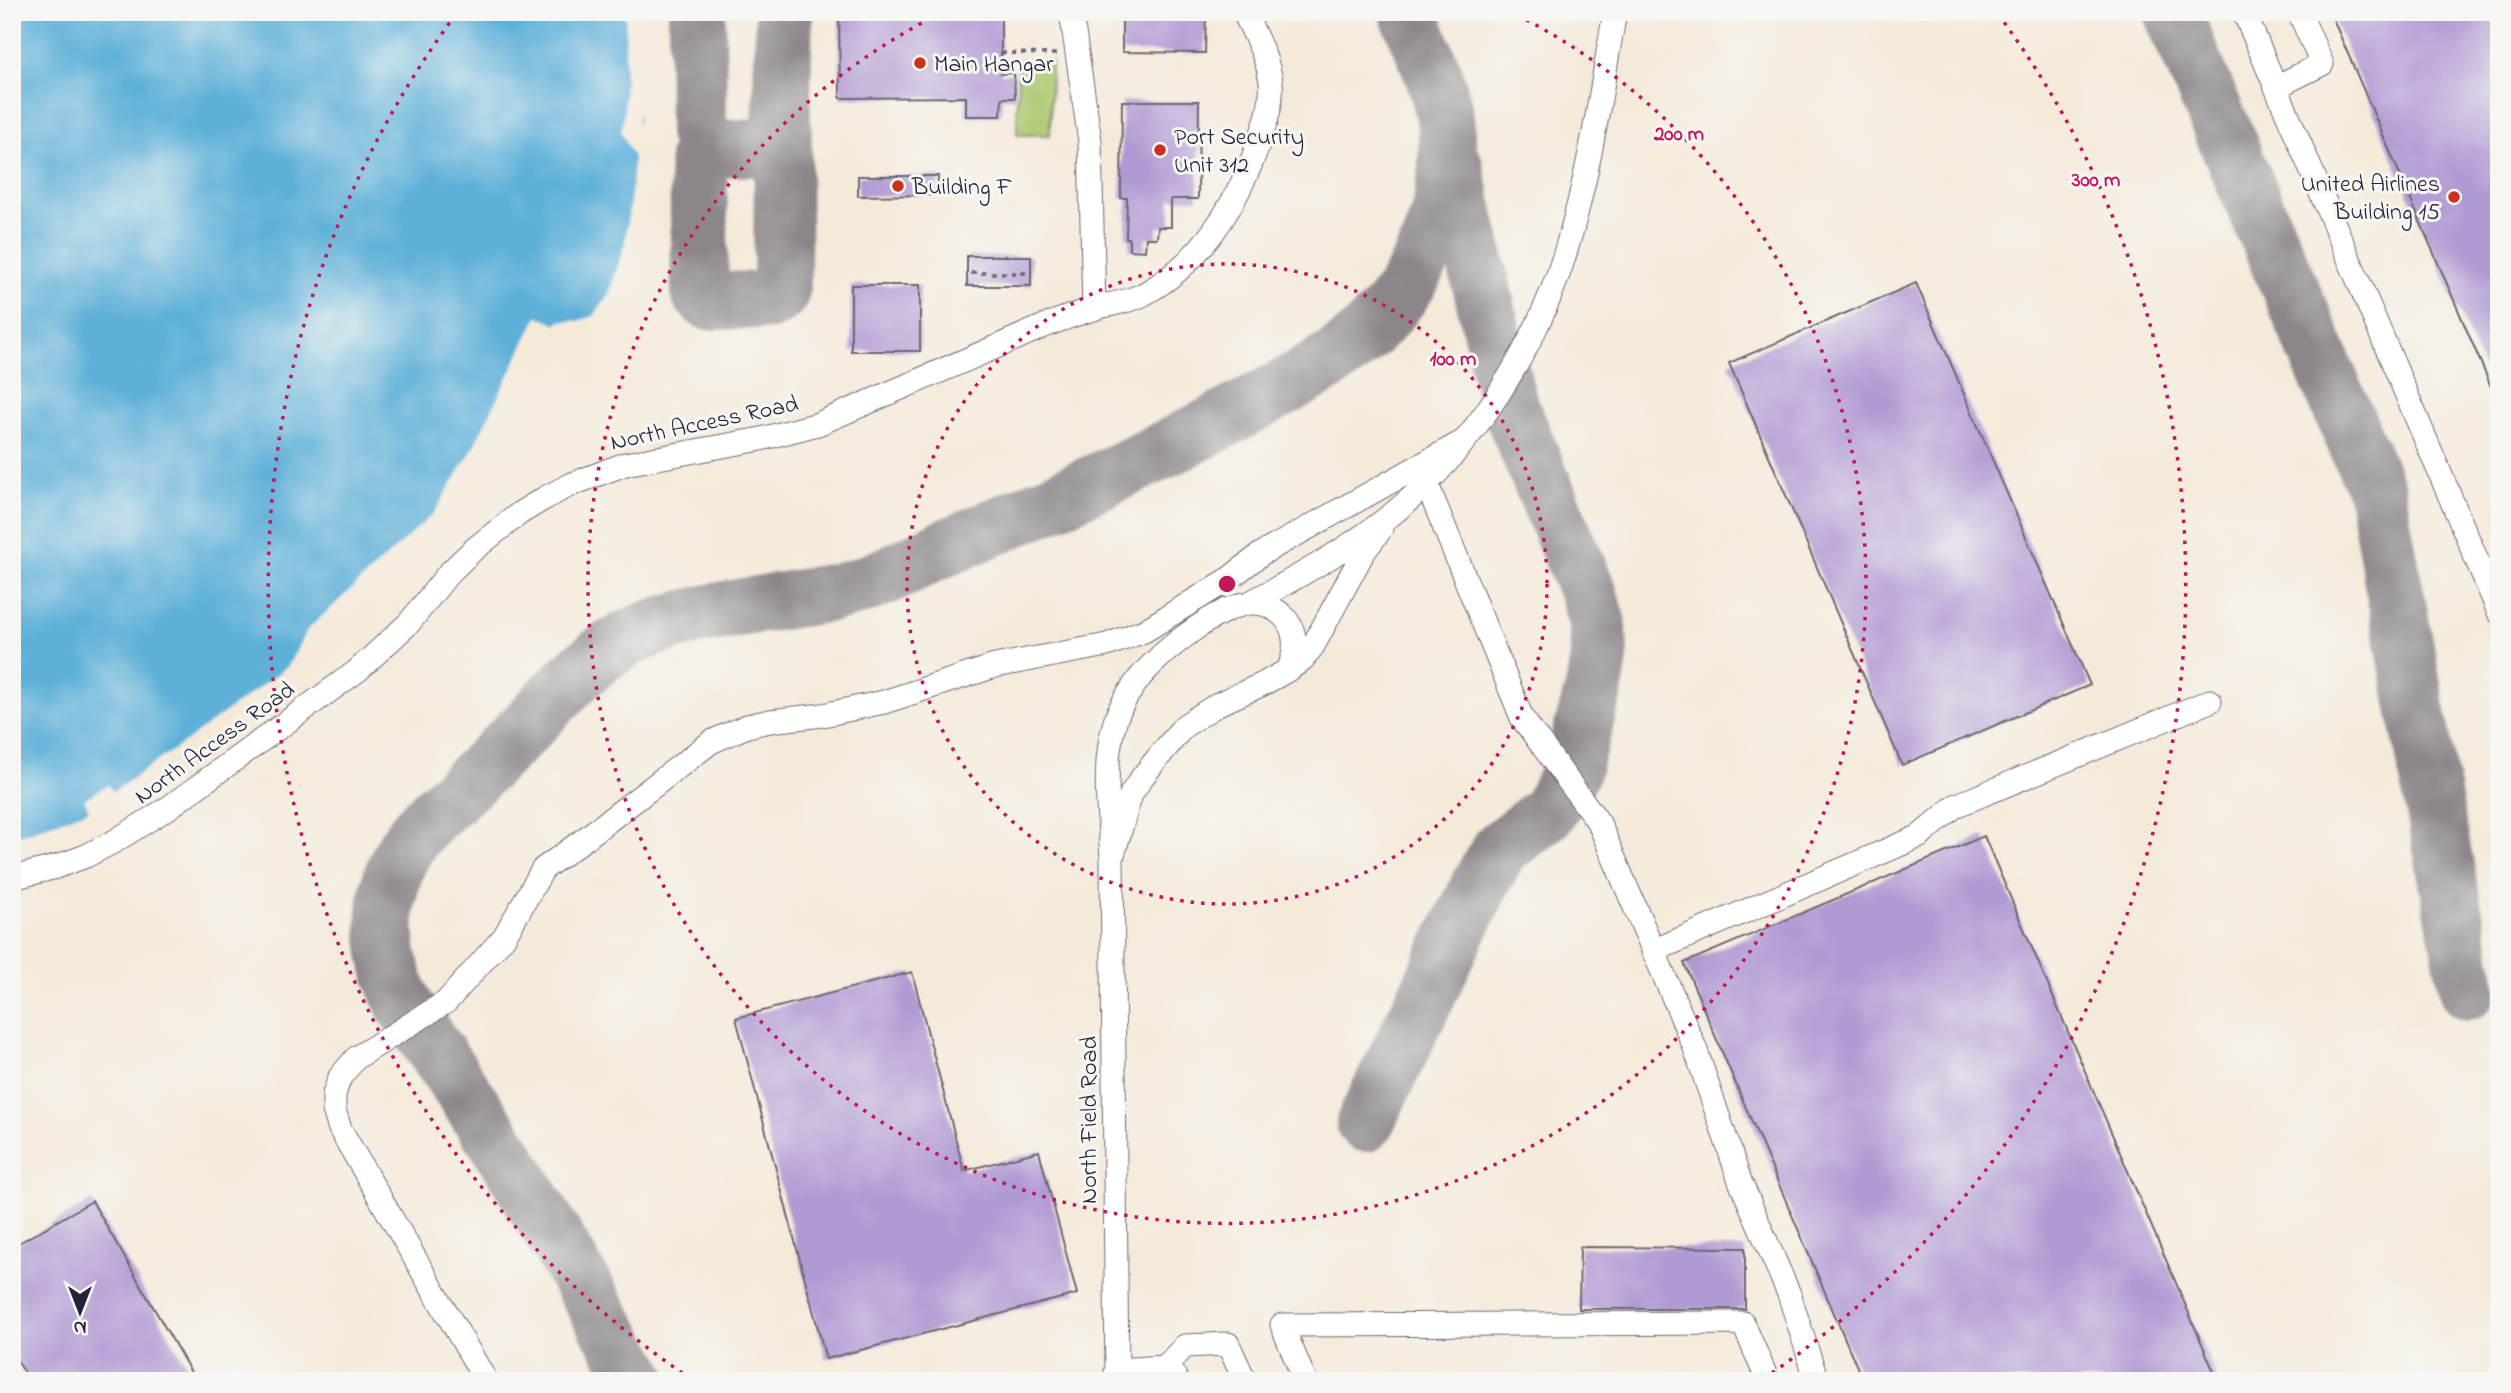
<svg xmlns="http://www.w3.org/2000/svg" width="2511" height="1393" viewBox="0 0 2511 1393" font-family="'Indie Flower',sans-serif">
<rect width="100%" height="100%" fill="#f6f6f2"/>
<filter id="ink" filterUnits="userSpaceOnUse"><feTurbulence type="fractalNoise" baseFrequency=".0143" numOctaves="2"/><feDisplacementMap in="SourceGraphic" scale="14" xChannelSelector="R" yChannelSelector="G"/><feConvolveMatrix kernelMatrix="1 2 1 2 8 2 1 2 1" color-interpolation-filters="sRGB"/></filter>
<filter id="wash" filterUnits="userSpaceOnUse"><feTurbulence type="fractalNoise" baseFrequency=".00686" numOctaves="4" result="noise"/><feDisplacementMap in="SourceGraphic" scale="28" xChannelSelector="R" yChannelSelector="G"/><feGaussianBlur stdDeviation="1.57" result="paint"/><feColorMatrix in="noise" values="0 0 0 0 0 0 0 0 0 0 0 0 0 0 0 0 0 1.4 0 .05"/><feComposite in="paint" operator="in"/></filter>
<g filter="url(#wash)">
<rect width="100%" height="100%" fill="#f5eada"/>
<!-- green -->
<path fill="#aac76e" stroke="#667454" stroke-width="2" d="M1018,60L1051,61L1050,135H1017Z"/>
<!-- water -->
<path fill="#5eb0d9" stroke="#40698a" stroke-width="2" d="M12,12H637V282L601,329L563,327L389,605L118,807L12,855Z"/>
<!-- pier -->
<path fill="#f5eada" d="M626,12H641L640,93L637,123L647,144L641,283L633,299L603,332L587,337L580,335L578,337L564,332L459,509L392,607L341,655L120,810L60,844L12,859V838L89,810L84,799L108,785L113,792L186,741L288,666L307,630L434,513L470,454L538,316L556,324L560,321H578L594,316L610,292L625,242L631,193L633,157L621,132L624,111Z"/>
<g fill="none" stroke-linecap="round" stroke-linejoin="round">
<!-- taxiway -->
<path stroke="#8c868a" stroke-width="58" d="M697,12L698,133C704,154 747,147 766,147L774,144L781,137L784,12
M2172,12L2376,489L2468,991
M711,147L702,151L698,157L700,293L708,301L771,300L780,293L782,286L783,128
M1365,1123L1486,873L1500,849L1549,811L1570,774L1594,689L1599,656L1598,627L1589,595L1507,399L1454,165
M640,1381L506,1155L405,1006C378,949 376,879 419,829C430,816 443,807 455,795C477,775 499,754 520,733C556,697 590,654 638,634C690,612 750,607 806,597C821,594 839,593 854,588C882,580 910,564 936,552C996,526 1057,501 1116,473C1161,452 1204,430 1248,407C1281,389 1316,372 1347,350C1412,300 1452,220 1447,137C1445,93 1424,52 1408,12"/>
</g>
<g id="blocks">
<!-- building -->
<path fill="#b09ad3" d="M839,12H1001V74L1014,73L1015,98H1002L1001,116H966V97L840,98Z
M1122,12H1206L1205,53L1122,52Z
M2330,12H2499V405Z
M1122,101H1199L1198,199H1171V227H1158L1157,238H1146L1145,251L1129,250V238H1126L1127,198H1121Z
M858,176H938V195L858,196Z
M967,256H1031V286H967Z
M1916,283L2090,685L1902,765L1729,363Z
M851,285H920V351H851Z
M1984,836L2218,1381H1863L1684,963Z
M912,972L964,1171L1039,1151L1077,1294L826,1359L736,1018Z
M92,1201L196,1381H29L12,1351V1247Z
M1580,1247L1745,1248V1309H1579Z"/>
</g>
</g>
<g filter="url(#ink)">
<use href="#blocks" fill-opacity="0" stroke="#6c6873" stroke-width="2"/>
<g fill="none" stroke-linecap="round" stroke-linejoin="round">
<!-- minor casing -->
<g stroke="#6c6873" stroke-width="25">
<path id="minor" d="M1071,12L1090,141L1094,309
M2244,12L2499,612
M2276,87L2322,64L2299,12
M1426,482L1522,718L1599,823L1695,1048L1740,1181L1789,1294L1817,1381
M1251,602C1299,577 1349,548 1391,515C1471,452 1539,344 1567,247C1590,170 1601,91 1615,12
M1290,669L1303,659L1313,646L1363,553L1381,529
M1112,858L1131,794L1143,776L1184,726L1218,704L1263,684L1288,670C1296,653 1298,635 1286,619C1278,610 1266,603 1254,603C1221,602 1150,659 1133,687C1126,697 1117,713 1114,725C1102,769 1109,814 1112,858L1117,1381
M12,878L56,867L86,856L115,841L168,808L357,671L409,623L448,574L473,550L520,513L545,498L570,485L625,464L761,439L818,424L1042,327C1062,319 1082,312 1103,306C1116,303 1132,301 1144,294C1202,262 1236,206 1258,145C1265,125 1273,104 1271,82C1268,58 1254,34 1244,12
M1653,951L1920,836L1955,806L2210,701
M1165,1367L1185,1346L1228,1344L1245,1381
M1116,1370L1165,1367L1175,1377V1381
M486,1381L340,1129L334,1110V1094L340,1077L356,1058L446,1002L504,937L543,869L586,838L711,742L747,726L770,721L823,715L884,702L995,666L1107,645L1144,631L1226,581L1261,554L1464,441
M1305,1381L1282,1325L1743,1323L1768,1381"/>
</g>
<!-- path -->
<path stroke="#6c6873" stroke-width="3.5" stroke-dasharray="5 5" stroke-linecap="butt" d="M1001,53L1058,54
M971,273H1031"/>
<!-- minor -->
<use href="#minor" stroke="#fff" stroke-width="23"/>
</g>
</g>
<!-- distance rings -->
<g fill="none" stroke="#c2185b" stroke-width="3.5" stroke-dasharray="3.5 7">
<circle cx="1227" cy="584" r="320"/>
<path d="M1517 15A639 639 0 1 1 937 15"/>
<path d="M691 1379A959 959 0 0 1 456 14M1998 14A959 959 0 0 1 1763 1379"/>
</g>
<!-- markers -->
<g fill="#c8321e" stroke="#f6f6f2" stroke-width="2.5">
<circle cx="920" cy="63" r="7"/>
<circle cx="1160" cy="150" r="7"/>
<circle cx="898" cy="186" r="7"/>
<circle cx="2454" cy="197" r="7"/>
</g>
<g text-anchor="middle" stroke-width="6" stroke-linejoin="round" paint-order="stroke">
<!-- poi labels -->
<g font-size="24" fill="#22223b" stroke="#f6f6f2" text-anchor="start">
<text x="934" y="71">Main Hangar</text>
<text x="1174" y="144">Port Security<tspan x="1174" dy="28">Unit 312</tspan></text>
<text x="2440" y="191" text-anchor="end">United Airlines<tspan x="2440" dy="28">Building 15</tspan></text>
<text x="912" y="194">Building F</text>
</g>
<!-- street labels -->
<g font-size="24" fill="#22223b" stroke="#f6f6f2">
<text transform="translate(704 422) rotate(-12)" y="8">North Access Road</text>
<text transform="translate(214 742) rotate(-36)" y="8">North Access Road</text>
<text transform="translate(1088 1120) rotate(-90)" y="8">North Field Road</text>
</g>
</g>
<circle cx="1227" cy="584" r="10" fill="#c2185b" stroke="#f6f6f2" stroke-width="3.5"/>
<g font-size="21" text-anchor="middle" font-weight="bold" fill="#c2185b" stroke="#f6f6f2" stroke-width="6" stroke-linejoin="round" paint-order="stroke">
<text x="1679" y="140">200 m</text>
<text x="2096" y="186">300 m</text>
<text x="1453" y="365">100 m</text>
</g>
<!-- margin -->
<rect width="2511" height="1393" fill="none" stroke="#f6f6f2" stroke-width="42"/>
<!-- north arrow -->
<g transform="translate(80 1312) rotate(180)" stroke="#f6f6f2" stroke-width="5" paint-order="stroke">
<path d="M0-5L12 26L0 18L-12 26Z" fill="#22223b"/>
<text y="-10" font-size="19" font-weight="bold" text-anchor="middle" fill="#22223b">N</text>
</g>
</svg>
